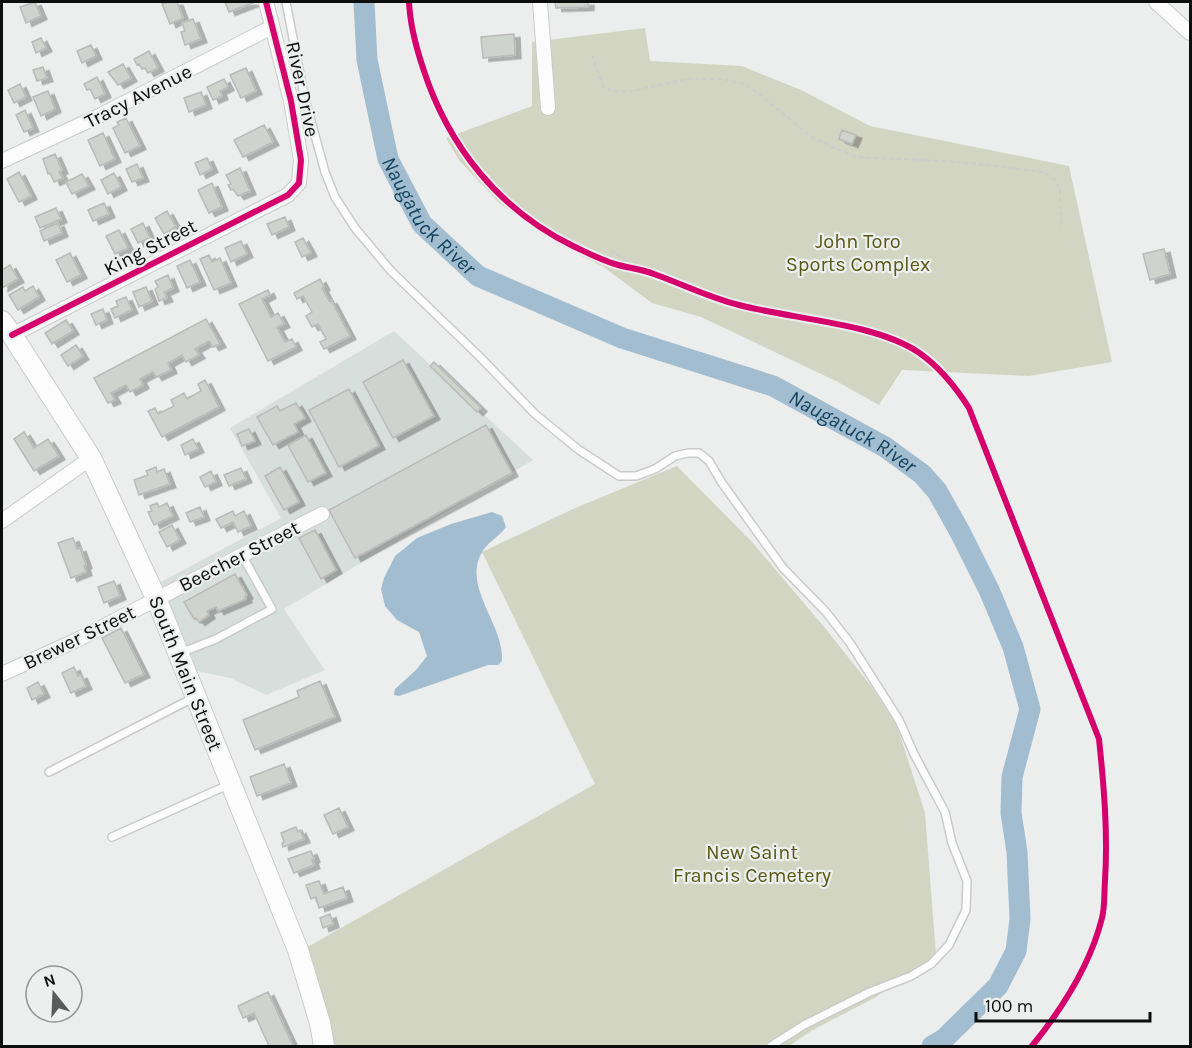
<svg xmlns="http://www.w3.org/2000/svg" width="1192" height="1048" viewBox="0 0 1192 1048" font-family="Karla,sans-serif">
<defs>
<filter id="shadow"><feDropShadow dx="6" dy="3.5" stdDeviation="0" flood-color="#0004"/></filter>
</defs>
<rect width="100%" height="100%" fill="#eceeed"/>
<!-- built -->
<path fill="#d7dfdc" d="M394,331L533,460L284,609L325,670L266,695L230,678L197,671L161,582L281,518L230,428Z"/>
<!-- green -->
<path fill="#d3d5c3" d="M645,28L650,61L742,66L801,90L870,126L1069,166L1112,362L1029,376L902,370L879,405L836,381L701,317L652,303L602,266L556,243L499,203L459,160L446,138L532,106V42Z
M677,466L752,542L825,628L871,686L897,726L925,813L936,955L876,997L811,1031L789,1046H333L304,949L595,784L482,552L573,509Z"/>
<!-- water -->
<path fill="#a2bdcf" d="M492,512L502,516L506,527C499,537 487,542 481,554C463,588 505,626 502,661L498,665H488L399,696L394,695L395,689L416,670L427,656L419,632L397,620L385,606L381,589L384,578L395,556L417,538L451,524Z"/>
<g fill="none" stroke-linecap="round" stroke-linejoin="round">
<!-- river -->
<path stroke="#a2bdcf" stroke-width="21" id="s1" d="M364,2L367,60L388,159L422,224L478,276L622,338L773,386L885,447L922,474L937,491L960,532L989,590L1013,647L1030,709L1012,777L1011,813L1017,852L1020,919L1016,951L998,986L944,1039L932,1046"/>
</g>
<!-- building -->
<path fill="#ced4cd" stroke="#b9bab9" stroke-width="1.5" filter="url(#shadow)" d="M35,2L41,16L26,23L20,7Z
M168,2H177L183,18L170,24L162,4Z
M225,2H253V3L229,12Z
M555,2H588V7L556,8Z
M193,19L201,39L185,45L181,32L185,31L182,23Z
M514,34L515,55L483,58L481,37Z
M41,38L46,48L36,53L32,42Z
M91,45L96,56L82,63L77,51Z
M149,51L158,68L148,73L145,68L142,69L139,64L137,65L134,59Z
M123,64L131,78L118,85L108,72Z
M43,67L47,78L37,81L33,70Z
M246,68L256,91L241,98L230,75Z
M97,77L105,94L95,99L90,89L87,90L84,84Z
M224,79L228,87L220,91L222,96L213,100L207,87Z
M20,84L26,97L14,103L8,90Z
M48,91L55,109L41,116L33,97Z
M201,92L206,105L189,112L184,98Z
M25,110L33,128L24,132L16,115Z
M126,118L140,146L125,153L113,128L119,125L117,122Z
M264,125L273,142L243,157L234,140Z
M842,130L856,135L852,144L839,139Z
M103,133L115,159L100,166L88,140Z
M55,154L62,170L59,172L63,178L54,182L50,173L48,174L43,159Z
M207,158L212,169L200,175L195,163Z
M137,164L143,178L132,182L126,169Z
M240,168L250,191L238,196L233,189L231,190L228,185L231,184L226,175Z
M19,172L31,196L19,202L7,179Z
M114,173L121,187L108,194L101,180Z
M82,174L89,186L72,194L66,182Z
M212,183L222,207L209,213L198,190Z
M104,203L109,214L93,221L88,210Z
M56,208L61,219L40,228L35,217Z
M167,211L176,227L164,234L155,218Z
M285,217L289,227L272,235L267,224Z
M58,223L62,233L44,241L40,231Z
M143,223L150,238L138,243L131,229Z
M119,230L128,248L115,254L106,236Z
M303,238L311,253L302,257L295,242Z
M241,241L247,254L231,262L225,248Z
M1164,249L1170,274L1150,280L1143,254Z
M70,253L81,275L67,282L56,260Z
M209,255L212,262L220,258L231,283L214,290L200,259Z
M190,260L200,282L187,288L177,266Z
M10,265L18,279L2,288V270Z
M168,275L173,288L164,292L167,298L159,301L155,289L158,287L155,281Z
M320,279L324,287L322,288L329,301L331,300L350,336L324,349L320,342L326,339L318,324L312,327L306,316L312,312L303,296L297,299L294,293Z
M33,286L39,297L18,310L9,295L23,287L25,291Z
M146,287L152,301L139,307L133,292Z
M268,290L270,295L262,299L271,317L278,313L284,324L277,327L285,342L292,339L296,347L268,361L239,304Z
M126,297L132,310L115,318L111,309L118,306L116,301Z
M103,309L107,320L96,325L91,314Z
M206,319L220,344L213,347L209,341L195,349L199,355L186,362L182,355L168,363L171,370L156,377L153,372L140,379L143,385L130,392L126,385L111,393L115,400L108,403L94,378Z
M66,320L73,331L52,344L45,333Z
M76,345L83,356L68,366L61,355Z
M403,360L434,416L393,438L363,382Z
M434,362L481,408L477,412L430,366Z
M205,380L219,407L162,437L148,411L155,408L158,414L174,406L171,400L184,393L187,399L201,391L198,384Z
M349,389L379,446L339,467L309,410Z
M296,403L305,418L294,424L298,432L273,445L257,417L277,406L280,411Z
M486,425L512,473L355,558L329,510Z
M249,429L255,441L242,446L237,434Z
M24,432L34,448L48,439L59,456L34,471L14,439Z
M306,435L326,473L308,482L288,445Z
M193,439L198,449L185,455L181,445Z
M156,467L157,472L164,469L170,484L139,495L134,480L148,475L146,471Z
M280,467L299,502L284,510L265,476Z
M241,468L246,479L229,486L224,475Z
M211,471L216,482L205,487L200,477Z
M157,503L159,507L167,503L173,516L154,525L148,512L152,511L150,506Z
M200,507L204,517L190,522L186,513Z
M233,511L235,516L244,511L251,526L238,532L233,522L221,528L216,519Z
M172,525L180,540L167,547L159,532Z
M315,530L336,570L321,579L299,538Z
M73,538L77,549L80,548L86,565L84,566L86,572L71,578L58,543Z
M235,574L247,595L245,597L246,599L218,611L216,607L207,611L209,615L199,622L196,618L194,619L184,602Z
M114,581L120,596L104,603L98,587Z
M121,628L144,674L125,683L102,638Z
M74,667L78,676L81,675L86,686L71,693L62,673Z
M320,681L335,717L255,750L243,720L299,697L297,691Z
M38,682L44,694L32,700L27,688Z
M284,764L291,783L257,796L250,777Z
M339,808L348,827L333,834L324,815Z
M296,827L298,832L300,830L304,839L283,847L282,843L284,842L281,833Z
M311,851L314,859L312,860L314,865L294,873L288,859Z
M319,881L324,894L343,887L347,898L319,908L316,897L311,899L306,885Z
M330,914L333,924L323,928L320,918Z
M268,992L293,1046H269L254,1013L243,1018L238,1006Z"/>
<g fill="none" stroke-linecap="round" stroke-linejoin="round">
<!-- lane casing -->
<g stroke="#c9cbca" stroke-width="10">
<path id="lane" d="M286,2L304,95L325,172L335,197L355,228L391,271L480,357L535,414L579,450L619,476H636L655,469L675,456L688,453H699L709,461L722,483L783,568L826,612L850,643L899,720L914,754L945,812L952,843L967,881L966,910L949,945L931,964L911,976L870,992L804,1025L771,1046
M180,653L216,639L272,609L242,555
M49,772L195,697
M112,837L228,785"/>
</g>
<!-- street casing -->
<g stroke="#c9cbca" stroke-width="16">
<path id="street" d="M540,2L548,108
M1156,2L1190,33
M2,161L101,115L272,27
M12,335L288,195L299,183L301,160L291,101L266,2
M2,521L91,458
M2,674L79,639L322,514"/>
</g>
<!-- secondary casing -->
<g stroke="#c9cbca" stroke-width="22">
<path id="secondary" d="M2,321L12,335L91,458L156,598L298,950L320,1023L324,1046"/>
</g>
<!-- path -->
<path stroke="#cccdcd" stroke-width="2" stroke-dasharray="4.5 3" stroke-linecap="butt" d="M592,55L603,86L612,91L628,92L686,79H722L744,84L757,92L810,136L832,147L857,157L961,162L1043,172L1055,180L1060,189L1061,229
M611,250L628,262L630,267"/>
<!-- lane -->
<use href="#lane" stroke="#fcfcfc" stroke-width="7"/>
<!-- street -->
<use href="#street" stroke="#fcfcfc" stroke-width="14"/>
<!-- secondary -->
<use href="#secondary" stroke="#fcfcfc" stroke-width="20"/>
<!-- cycleway casing -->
<g stroke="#ebefed" stroke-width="10">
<path id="cycleway" d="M409,2C410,24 416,47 423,68C448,146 499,210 573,246C586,252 601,260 615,264C628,268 641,269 654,274C682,284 710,298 739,305C792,319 874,323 918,352C940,367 955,386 969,408L1099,739C1104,787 1108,833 1105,881C1104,893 1105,907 1102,918C1090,966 1062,1009 1032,1046
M12,335L288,195L299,183L301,160L291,101L266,2"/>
</g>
<!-- cycleway -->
<use href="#cycleway" stroke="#d6006c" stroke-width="6"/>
</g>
<g text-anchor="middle" stroke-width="4.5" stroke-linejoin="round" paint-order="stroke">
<!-- street labels -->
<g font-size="20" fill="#0c0d0d" stroke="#ebefed">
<text transform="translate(303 89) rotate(78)" y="7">River Drive</text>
<text transform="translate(138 96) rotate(-27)" y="7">Tracy Avenue</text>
<text transform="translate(150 247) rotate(-27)" y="7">King Street</text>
<text transform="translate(239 556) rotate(-27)" y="7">Beecher Street</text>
<text transform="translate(79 637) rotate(-26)" y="7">Brewer Street</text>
<text transform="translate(186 673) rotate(68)" y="7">South Main Street</text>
</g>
<!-- park labels -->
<g font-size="20" fill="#5a5815" stroke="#ebefed">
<text x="858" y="248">John Toro<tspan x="858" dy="23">Sports Complex</tspan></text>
<text x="752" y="859">New Saint<tspan x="752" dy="23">Francis Cemetery</tspan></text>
</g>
<!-- water labels -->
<g font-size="21" font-style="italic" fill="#13435f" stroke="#ebefed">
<text dy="7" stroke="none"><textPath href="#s1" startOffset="230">Naugatuck River</textPath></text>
<text dy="7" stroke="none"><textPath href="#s1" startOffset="716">Naugatuck River</textPath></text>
</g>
</g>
<!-- border -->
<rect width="1192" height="1048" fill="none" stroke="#0c0d0d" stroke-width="6"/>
<!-- north arrow -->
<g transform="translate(54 994) rotate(342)"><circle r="28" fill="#ebefed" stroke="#929593" stroke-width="1.5"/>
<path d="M0-4.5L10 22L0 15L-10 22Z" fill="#5a5c5b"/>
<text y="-9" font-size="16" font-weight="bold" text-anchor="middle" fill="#0c0d0d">N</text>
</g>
<!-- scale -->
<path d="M976 1012v9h174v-9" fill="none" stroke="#0c0d0d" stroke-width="3"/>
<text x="985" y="1012" font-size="18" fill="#0c0d0d" stroke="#ebefed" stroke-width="4.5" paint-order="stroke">100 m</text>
</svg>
